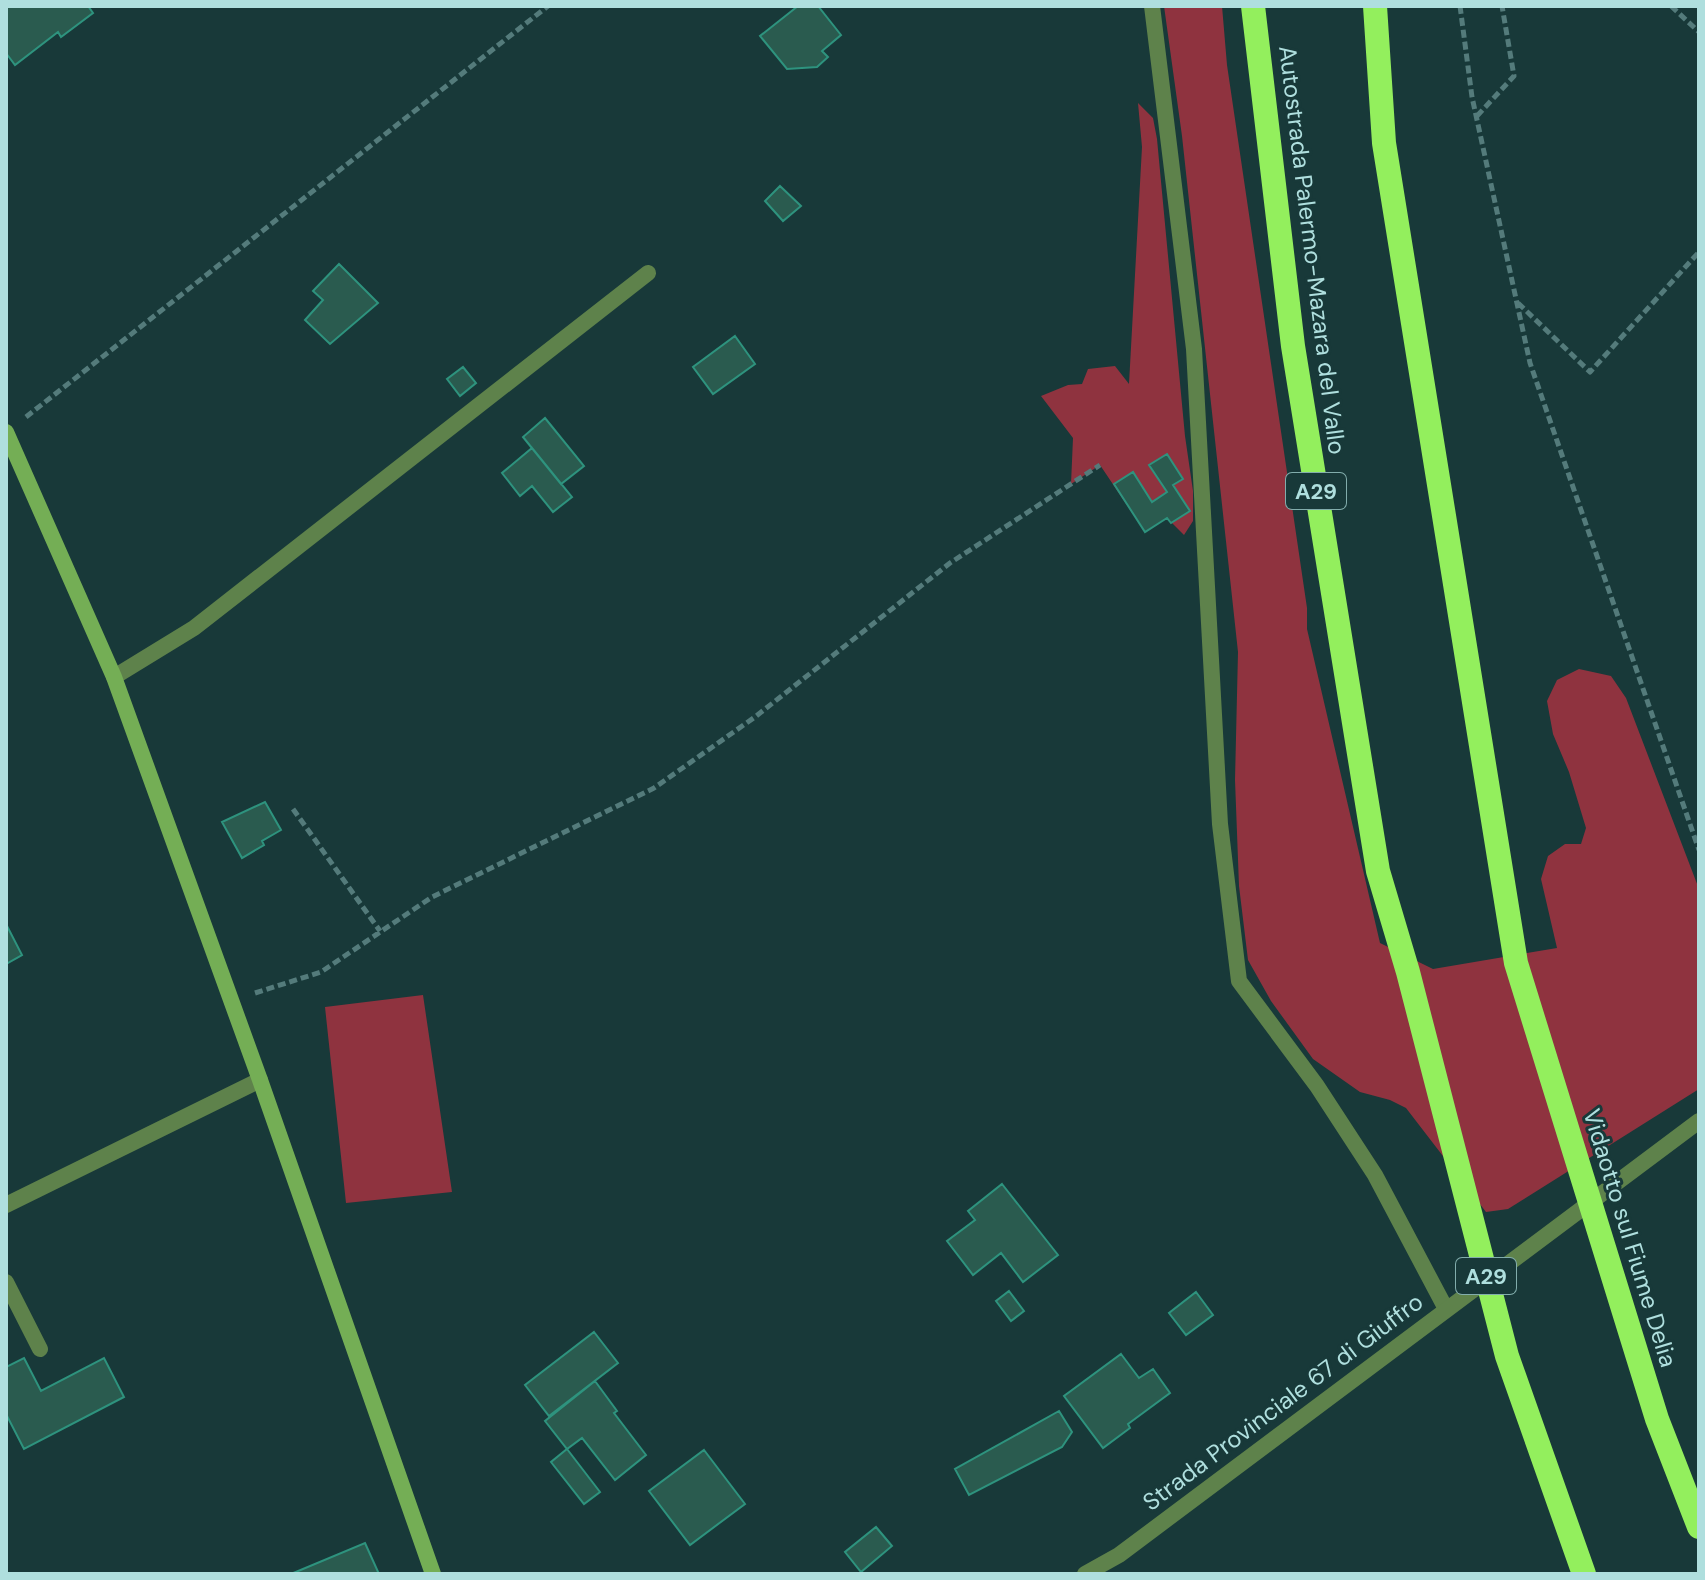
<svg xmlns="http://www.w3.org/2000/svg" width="1705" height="1580" viewBox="0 0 1705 1580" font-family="'DM Sans',sans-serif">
<rect width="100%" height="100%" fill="#183939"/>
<!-- green -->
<path fill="#8f333f" d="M1164,6H1222L1227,65L1307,608V629L1380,943L1433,969L1557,948L1541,879L1548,856L1565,844H1581L1586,828L1569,772L1553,734L1547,701L1557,680L1579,669L1611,676L1626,698L1699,889V1089L1508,1209L1486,1212L1406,1108L1390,1100L1360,1092L1313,1059L1271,1001L1248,960L1239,886L1235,780L1238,652L1182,136Z
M1138,103L1153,118L1157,139L1185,436L1193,491V521L1184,535L1167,518L1145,532L1100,465L1071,484L1073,438L1041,396L1068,385L1082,384L1088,369L1115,366L1129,384L1142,147Z
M423,995L452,1192L346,1203L325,1007Z"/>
<!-- building -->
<path fill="#2a5b4f" stroke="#2e937e" stroke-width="2" d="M6,6H88L93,13L61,37L58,32L15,65L6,53Z
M798,6H818L841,35L822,51L828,57L817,67L787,69L760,36Z
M780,186L801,206L783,221L765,201Z
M339,264L378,303L330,344L305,320L323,300L313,291Z
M735,336L755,364L713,394L693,367Z
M463,367L476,383L460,396L447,379Z
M545,418L584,466L561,484L523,437Z
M532,448L572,497L553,512L532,486L520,496L502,473Z
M1167,454L1183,479L1173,485L1190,511L1171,523L1167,518L1145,532L1114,484L1133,472L1152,502L1167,492L1149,465Z
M265,802L281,830L262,841L264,845L242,858L222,822Z
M6,924L22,955L6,964Z
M1002,1184L1058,1255L1023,1282L1001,1253L973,1275L947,1241L975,1220L968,1211Z
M1009,1291L1024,1311L1011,1321L996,1301Z
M1196,1292L1213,1315L1186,1335L1169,1313Z
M594,1332L618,1363L549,1416L525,1385Z
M1121,1354L1139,1378L1153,1369L1170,1393L1128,1424L1130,1428L1103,1448L1064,1396Z
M24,1358L41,1391L104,1358L124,1397L24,1449L6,1414V1367Z
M595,1381L617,1411L614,1413L646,1455L615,1480L582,1438L567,1449L545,1421Z
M1059,1411L1072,1432L1062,1447L969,1495L955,1469Z
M567,1449L600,1492L584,1504L551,1462Z
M704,1450L745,1504L690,1545L649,1491Z
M876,1527L892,1546L861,1572L845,1552Z
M365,1543L379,1574H291Z"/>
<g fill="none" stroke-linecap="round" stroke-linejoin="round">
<!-- path -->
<path stroke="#547b7b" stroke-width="5" stroke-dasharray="8 4" stroke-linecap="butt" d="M1460,6L1472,97L1530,363L1699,850
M1671,6L1699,32
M1477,116L1514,76L1502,6
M1518,303L1590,372L1699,252
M26,417L548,6
M293,809L380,931
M255,993L321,972L432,897L654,788L755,717L950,563L1100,465"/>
<!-- minor -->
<path stroke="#5e824b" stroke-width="16" d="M1152,6L1194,349L1220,824L1239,981L1317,1086L1375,1175L1446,1309
M114,677L194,628L648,273
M6,1205L260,1080
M6,1282L40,1349"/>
<!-- tertiary -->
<path stroke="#5e824b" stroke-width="16" d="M1085,1574L1119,1555L1699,1121"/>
<!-- secondary -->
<path stroke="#74ae55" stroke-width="16" d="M6,432L114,677L260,1080L433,1574"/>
<!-- motorway -->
<path stroke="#93ef5d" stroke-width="24" d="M1253,6L1293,346L1378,871L1408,972L1507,1356L1584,1574
M1375,6L1384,143L1516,963L1657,1419L1699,1527"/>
</g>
<g text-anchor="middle" stroke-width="6" stroke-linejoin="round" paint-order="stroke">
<!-- shield labels -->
<g fill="#183939" stroke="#82adac" stroke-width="2">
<rect x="1286" y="473" width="60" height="36" rx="6"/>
<rect x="1456" y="1258" width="60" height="36" rx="6"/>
</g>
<g font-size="22" font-weight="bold" fill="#afdfde">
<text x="1316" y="499">A29</text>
<text x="1486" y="1284">A29</text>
</g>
<!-- street labels -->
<g font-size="24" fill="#afdfde" stroke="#183939">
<text transform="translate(1312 250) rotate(83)" y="8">Autostrada Palermo-Mazara del Vallo</text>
<text transform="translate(1630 1238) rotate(73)" y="8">Vidaotto sul Fiume Delia</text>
<text transform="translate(1283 1402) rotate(-37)" y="8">Strada Provinciale 67 di Giuffro</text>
</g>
</g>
<!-- border -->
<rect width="1705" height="1580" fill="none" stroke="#afdfde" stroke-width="16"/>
</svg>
